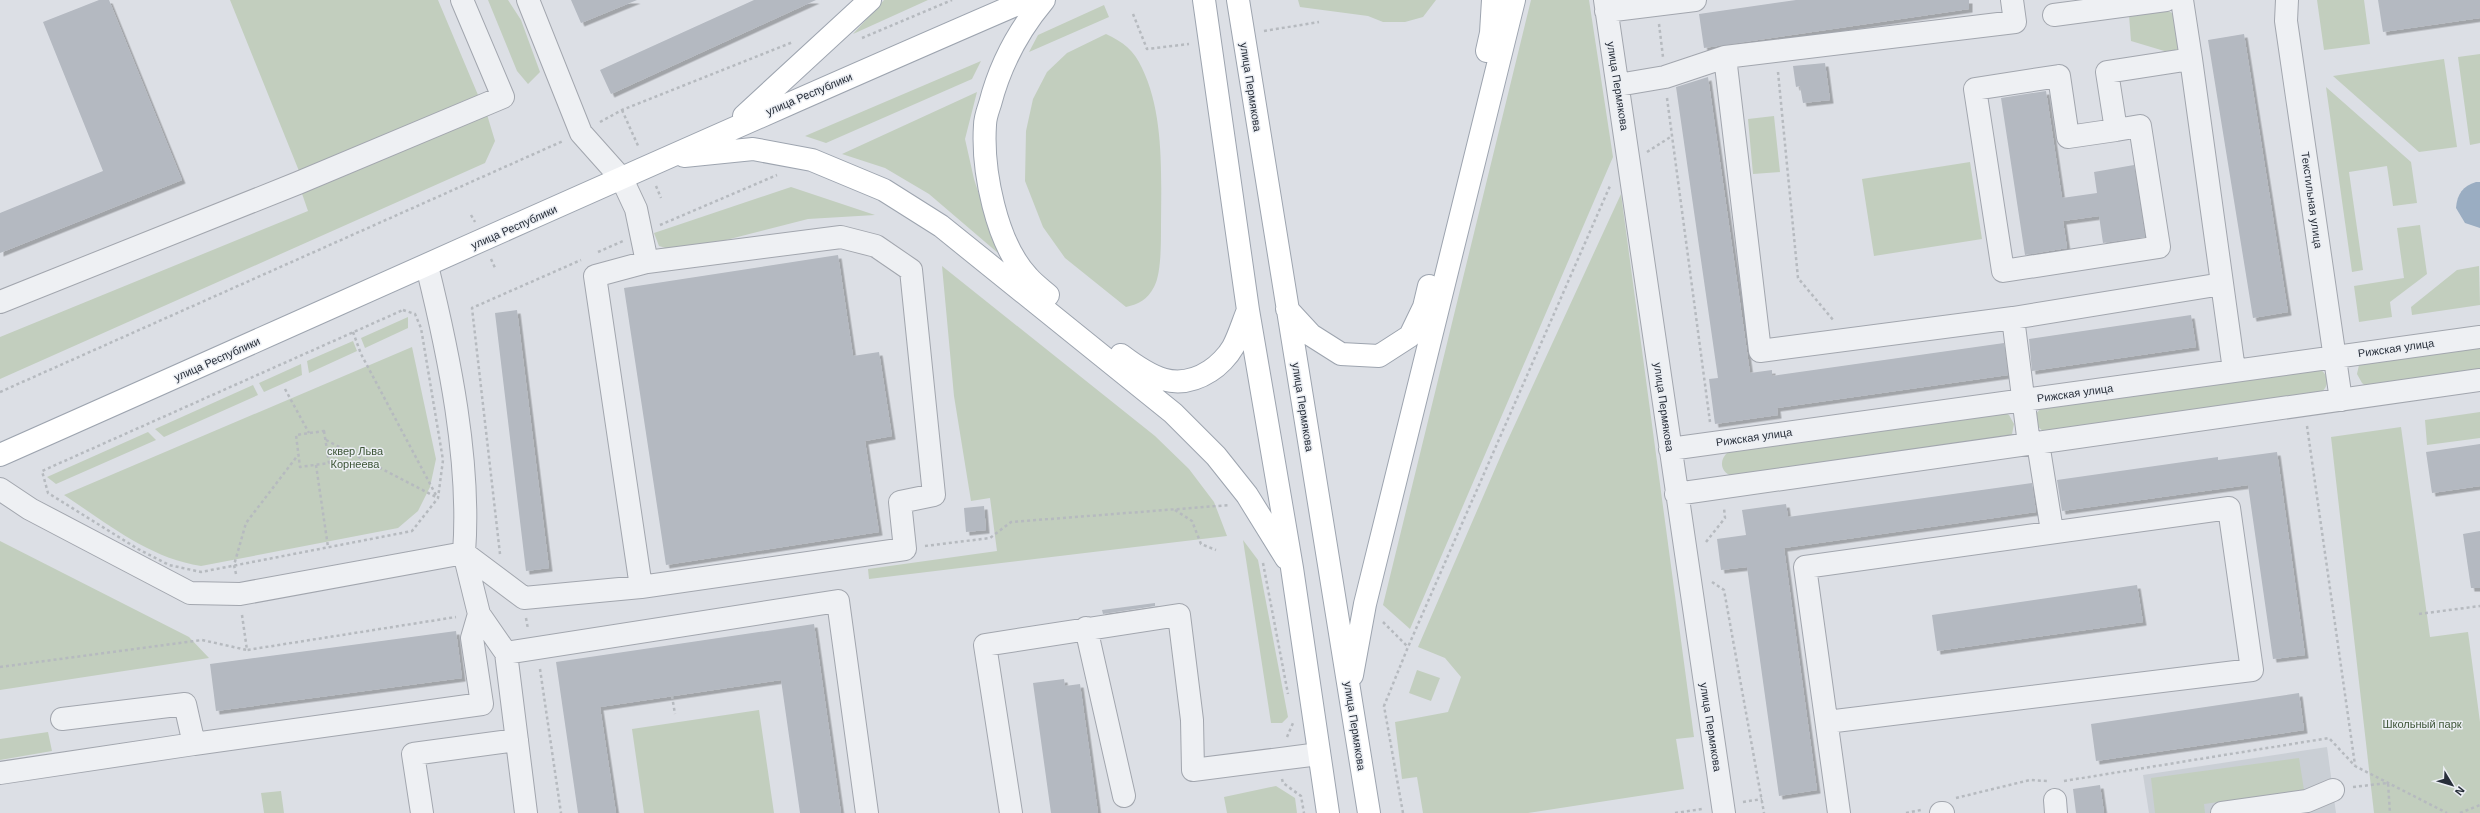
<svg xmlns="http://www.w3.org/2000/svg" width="2480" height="813" viewBox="0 0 2480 813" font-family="Helvetica,sans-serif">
<defs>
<filter id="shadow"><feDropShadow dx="3.5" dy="3.5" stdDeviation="0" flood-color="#0004"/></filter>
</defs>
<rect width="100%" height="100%" fill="#dcdfe5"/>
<!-- built -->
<path fill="#cacfd5" d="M2327,747L2336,813H2149L2143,775Z"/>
<!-- green -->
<path fill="#c2cebe" d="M230,0H438L478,95L299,171Z
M488,0H508L521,20L540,72L528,84L517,71Z
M884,0H928L853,34Z
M1298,0H1436L1423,17L1405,22H1383L1368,16L1300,7Z
M1531,0H1589L1613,157L1410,629L1383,605Z
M2317,0H2364L2370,44L2324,50Z
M1104,5L1109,17L1029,52L1038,35Z
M2169,11L2180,19L2184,50L2171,53L2131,41L2129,15Z
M1106,34C1123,42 1134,50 1142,68C1165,115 1161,179 1161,230C1161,245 1161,275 1154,287C1147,300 1139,304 1126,307L1065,258L1043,227L1025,181L1026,131L1033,99L1047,72L1067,53Z
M2480,54V143L2470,145L2458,57Z
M2444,59L2457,147L2419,152L2333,76Z
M981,61L972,79L826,143L805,136Z
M2326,87L2411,162L2417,203L2393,206L2387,166L2349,172L2363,270L2352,272Z
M977,92L965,139L974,179L998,253L929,194L885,168L842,154Z
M485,108L495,141L485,163L0,379V337L308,211L299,185Z
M1774,116L1780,172L1753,174L1748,119Z
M1970,162L1982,239L1874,256L1862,179Z
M791,187L875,215L808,219L679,252L659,246L654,233Z
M1621,194L1694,737L1676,739L1684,789L1528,813H1423L1417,777L1402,779L1395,722L1448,712L1461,677L1445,658L1418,647L1505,446Z
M2420,225L2427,274L2390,302L2392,317L2359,322L2354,286L2404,278L2397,228Z
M942,266L1155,436L1189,469L1214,502L1227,536L869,579L868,569L997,551L990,498L971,501L954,396Z
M2479,266L2480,305L2412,315L2411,307L2457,270Z
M408,317V328L365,348L361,338Z
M353,341L357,351L309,373L307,361Z
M2480,344V371L2366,386L2362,383L2357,374L2359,365Z
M412,347L436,459L430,487L418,511L398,528L201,566C149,558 108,524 64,495Z
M301,364L302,375L264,392L259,383Z
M2318,368C2329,374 2330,385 2321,393L2044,432L2036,425L2035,415L2042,407Z
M253,385L258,395L164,437L155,429Z
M2480,412V438L2427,445L2425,420Z
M2005,413L2009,415L2014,424L2012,434L2008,437L1731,476C1720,471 1719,460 1728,452Z
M2401,427L2430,637L2468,632L2480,722V813H2374L2331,437Z
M148,432L156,440L56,484L47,477Z
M1243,540L1258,560L1288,717L1282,723H1271Z
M0,541L189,637L209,658L0,690Z
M1417,670L1440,678L1431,701L1409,693Z
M759,710L774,813H644L632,729Z
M48,732L52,751L0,760V739Z
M2299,758L2304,790L2204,804L2205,813H2155L2151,778Z
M1276,786L1295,798L1297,813H1227L1224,797Z
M281,791L284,813H264L261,793Z"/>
<!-- water -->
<path fill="#9aadc2" d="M2476,182H2480V228L2465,223L2456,208C2457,194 2463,186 2476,182Z"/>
<!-- building -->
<path fill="#b4b9c1" filter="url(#shadow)" d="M99,0H109L182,180L0,253V213L103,171L43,22Z
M571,0H637L581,23Z
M754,0H816L611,94L600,70Z
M1796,0H1969V9L1704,48L1699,14Z
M2378,0H2480V18L2383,32Z
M2244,34L2288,312L2253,318L2208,40Z
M1825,63L1830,100L1803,103L1800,86L1796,87L1793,66Z
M1708,77L1750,373L1772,370V376L2004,343L2008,375L1777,408L1778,415L1715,424L1709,379L1718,378L1676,87Z
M2046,91L2062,198L2097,193L2094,172L2134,165L2145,237L2103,243L2099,216L2063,221L2067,248L2025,255L2001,98Z
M838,255L853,356L879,352L892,436L865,441L879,532L666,565L624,288Z
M517,310L549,568L526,571L495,313Z
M2191,315L2196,347L2032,371L2029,339Z
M2480,444V486L2432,493L2426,452Z
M2277,452L2305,655L2273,659L2248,485L2062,511L2057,480L2218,457V460Z
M2032,483L2036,512L1784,548L1817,790L1779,796L1747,567L1721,570L1717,539L1746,535L1742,510L1786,504L1788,517Z
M984,506L986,530L966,532L964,508Z
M2480,531V588H2471L2463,534Z
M2137,585L2143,622L1937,651L1932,615Z
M1155,603V606L1103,614L1102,610Z
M814,624L841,813H800L781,680L600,707L616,813H578L556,662Z
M456,631L462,678L216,711L210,664Z
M1064,679L1065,686L1080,684L1098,813H1051L1033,683Z
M2299,693L2304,730L2096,761L2091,724Z
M2100,785L2104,813H2076L2073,789Z"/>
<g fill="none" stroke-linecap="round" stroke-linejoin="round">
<!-- minor casing -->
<g stroke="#a2a6ae" stroke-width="24">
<path id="minor" d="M528,0L581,133L622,179L636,209L647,262
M1605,0L1724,813
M2287,0L2286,21L2341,400
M1606,11L1695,0
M2054,15L2166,0
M1725,57L1760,351L2013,318L2222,284
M2191,59L2234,370
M1618,85L1665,77L1725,57L2015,22L2012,0
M2116,130L2068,137L2059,76L1975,89L2003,271L2159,247L2140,126L2116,130L2107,72L2191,59L2182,0
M0,302L298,183L503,97L462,0
M2013,318L2029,444
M2038,443L2052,531
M1670,449L2480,337
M0,489L30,509L190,593L240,594L464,553C471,462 449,355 427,266
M1676,494L2480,380
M464,553L524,598L641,587L905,549L900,502L934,495L911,270L876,246L841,237L647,262L595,276L641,587
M479,614L506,653L526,813
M1086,628L1124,796
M506,653L838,601L867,813
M62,719L185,704L194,744L482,704L472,638L479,614L464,553
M1827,722L2252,670L2229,508L1805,567L1839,813
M0,773L194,744
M2055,800L2056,813
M422,813L413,754L517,740
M1011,813L985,645L1179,615L1192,720L1193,770L1319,754
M1941,813H1943
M2222,813L2307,801L2333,790"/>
</g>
<!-- major casing -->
<g stroke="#9da4af" stroke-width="24">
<path id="major" d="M1044,0C1018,31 1000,65 990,104C988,110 985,118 985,125C982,170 996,243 1028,277C1034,284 1041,289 1048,295
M1204,0L1248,310L1292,568L1328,813
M1238,0L1369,813
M1487,51L1491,33L1493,0
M744,116L870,0
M684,156L753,149L812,160L884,190L941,226L1173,413L1216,456L1247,495L1286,558
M1287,309L1311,335L1341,354L1379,356L1410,336L1424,307L1429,286
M1121,355C1150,377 1176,393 1210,371C1218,366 1228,356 1233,347C1239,336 1243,322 1248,310
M0,455C343,303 684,148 1027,0
M1352,675L1365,604L1514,0"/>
</g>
<!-- path -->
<path stroke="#b6babf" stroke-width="2.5" stroke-dasharray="3 3" stroke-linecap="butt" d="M1133,14L1147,49L1189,44
M1659,24L1663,57
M1264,31L1319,22
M862,38L952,0
M1778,72L1798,278L1834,321
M1667,98L1710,422
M622,110L639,148
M600,122L622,110L793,42
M1647,152L1672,136
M656,186L661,198
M471,215L475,222
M660,225L777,175
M598,252L623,241
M491,259L496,270
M403,310L415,314L421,328L443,460L438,498L412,531L201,572L169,565L138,549L48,493L42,471Z
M353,332L361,354L437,497
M285,389L309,433
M0,392L563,141
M2307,426L2355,765
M324,431L329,463L300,467L296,435Z
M326,440L438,498
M316,465L328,547
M1175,510L1192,521L1201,544L1216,550
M1706,542L1725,518L1724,508
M925,546L990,538L1011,522L1230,505
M500,554L472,308L581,260
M1263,563L1288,694
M236,574L234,565L246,523L298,455
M1712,582L1724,590L1764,813
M2419,614L2480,606
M242,615L247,650L456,617
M526,618L528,629
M1383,622L1408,647
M0,667L202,640L247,650
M540,669L561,813
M672,696L675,714
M1287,737L1293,723
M1282,779L1283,783L1301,796L1304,813
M2064,781L2329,738L2355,766L2447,813
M2353,787L2388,783L2390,813
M1956,798L2030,780L2047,781
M1743,802L1762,799
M1403,813L1384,706L1408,647L1610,186
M1675,813L1702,809
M1906,813L1921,810
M2460,813L2480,805"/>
<!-- minor -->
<use href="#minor" stroke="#eef0f3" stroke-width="22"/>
<!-- major -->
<use href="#major" stroke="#fff" stroke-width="22"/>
</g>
<g text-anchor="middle" stroke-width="3" stroke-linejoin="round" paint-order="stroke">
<!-- street labels -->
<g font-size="11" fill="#272e39" stroke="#ebeef3">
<text transform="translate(1618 86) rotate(81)" y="4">улица Пермякова</text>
<text transform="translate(1251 87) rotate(81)" y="4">улица Пермякова</text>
<text transform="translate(809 94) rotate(-23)" y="4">улица Республики</text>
<text transform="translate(2312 200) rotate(82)" y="4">Текстильная улица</text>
<text transform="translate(514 227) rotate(-24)" y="4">улица Республики</text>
<text transform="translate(2396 348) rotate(-8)" y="4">Рижская улица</text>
<text transform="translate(217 359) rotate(-24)" y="4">улица Республики</text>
<text transform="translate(2075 393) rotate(-8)" y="4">Рижская улица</text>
<text transform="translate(1303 407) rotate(81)" y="4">улица Пермякова</text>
<text transform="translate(1664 407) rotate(82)" y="4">улица Пермякова</text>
<text transform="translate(1754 437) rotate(-8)" y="4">Рижская улица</text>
<text transform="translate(1355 726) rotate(81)" y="4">улица Пермякова</text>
<text transform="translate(1711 727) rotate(81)" y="4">улица Пермякова</text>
</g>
<!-- park labels -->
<g font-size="11" fill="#3c5436" stroke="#ebeef3">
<text x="355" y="455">сквер Льва<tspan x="355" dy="13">Корнеева</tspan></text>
<text x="2422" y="728">Школьный парк</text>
</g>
</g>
<!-- north arrow -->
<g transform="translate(2452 785) rotate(128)" stroke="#ebeef3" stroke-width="3" paint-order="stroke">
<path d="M0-3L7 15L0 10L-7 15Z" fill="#272e39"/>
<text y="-6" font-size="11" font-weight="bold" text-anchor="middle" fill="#272e39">N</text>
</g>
</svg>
